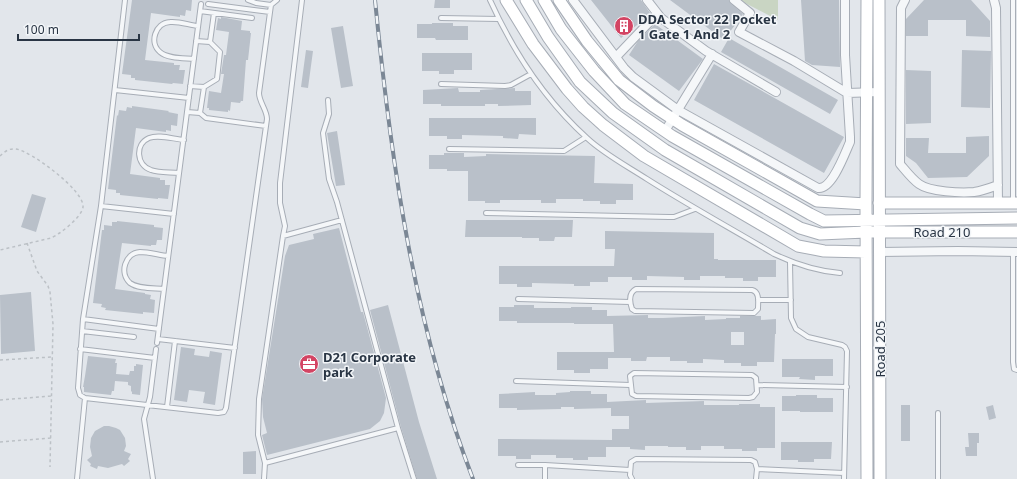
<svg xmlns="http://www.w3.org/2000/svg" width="1017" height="479" viewBox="0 0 1017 479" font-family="'Noto Sans',sans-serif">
<rect width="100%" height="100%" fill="#e2e6eb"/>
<!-- green -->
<path fill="#c9d5c3" d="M741,0H778V20L745,3Z"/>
<!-- building -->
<path fill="#b9c0c9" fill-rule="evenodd" d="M132,0H192L191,11L186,10L185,16L180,15V17L151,13L145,60L174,63V65H180L179,70H185L183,84L173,83L172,84L135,80V78H131V75L122,74Z
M435,0H450V8H434Z
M591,0H641L650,13L642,21L621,38Z
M670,0H729L731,4L743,14L724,40Z
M801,0H839L840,67L812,65L805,61Z
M924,0H971L990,21V37L966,36V20H928V36H906V19Z
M221,17L242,21L241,30L250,31V33H251L248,60H246L243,101H241L240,103L231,102L230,111L228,110V112L209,110V108H207L209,91L221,93L224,74H221L224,55H226L229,32L216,30L218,18L221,19Z
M432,23H453V26H468V40H436L435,38H417V24H432Z
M655,24L703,59L679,91L629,55L638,41Z
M343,26L353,86L341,88L331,28Z
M729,38L838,100L830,114L721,52Z
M306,50L313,51L308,88L301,87Z
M962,50L991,51L990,108L961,107Z
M422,53H472V70H454V74H439V71H422Z
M714,64L844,137L824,173L694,100Z
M906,70L931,71V123L906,124Z
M458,88L459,92H480V90L515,88V91H531V105L498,106V104H485V106H441V104H423V90Z
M132,106L169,111L168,112L178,114L177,126L171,125V131L166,130V132L136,128L130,174L160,178V180H165V185H170L168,199L158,198V199L120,195V193H116V190L108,189L117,115L118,116L119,110L126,111L127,107L132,108Z
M429,118H536V135L519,134L518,139L503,138V136L462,135V139H447V136H429Z
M337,131L345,185L336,186L327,133Z
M989,136V156L967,177L928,178L916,163L906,156V138H929L928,153H966V137Z
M444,153H464V157L486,156V154L595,156L594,183L633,184V200H616V204H600V201H583V199H556V203H541V200H500V203H485V201H468V171H447V169H429V155H444Z
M32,194L46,198L36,232L21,227Z
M466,220H573L572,237H555L554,241H539V238H522V237H465Z
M117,221L154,225V227L163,228L162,240H157L156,245H151V246L122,243L115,289L145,293V294L151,295L150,299L155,300L154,313L143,312V314L105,310L106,308L101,307L102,304L93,303L102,230H104V225L112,226V222H117Z
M339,228L361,312H363L386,398L384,413L380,421L370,429L267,455L262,435L267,433L263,417L262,399L285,256L289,245L314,239L313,234Z
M605,231L714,233V259H718V260H776V277H758V281H743V278H725V276H700V280H684V277L647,276V280H632V277H608V282H590V286H574V284L532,283V287H517V284H499V266H614L615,249H605Z
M31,292L35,351L1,354L0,295Z
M388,305L419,422L437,479H417L401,427L370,310Z
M514,305H534V308H571V307H592V310H607V316L648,315V318H663L705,316V320L726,319V318H740V316H761V320L776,319V334H775L774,362H757V366H741V363H724V360L703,359V363H687V361H670V357H647L646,361H631V358H608V369H590V373H574V370H557V352H614L613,324H574V323H517V321H499V307H514ZM731,332H744V345H731Z
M181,347L195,349L194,355L209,357L210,351L222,353L215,405L203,403L205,392L189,390L187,402L174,400Z
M88,356L116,359L115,363H117L116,374L129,375L130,371H134V366H136V364L143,365L140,395L132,394V392L131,391V386L128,385V382L115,381L114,391H112L111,395L84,392V387H83L85,376Z
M782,359H833V376H815V380L799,379L800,377H782Z
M570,391H591V394H607V402L646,400V403L704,401V405H739V404H760V407H775V448H757V451H742V449H724V446H701V450H686V447H668V446H645V450L630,449V447H606V457H588V460H573V458H556V455H531V459H516V456H498V439L612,440V429H629V416H611V408L574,409V407H561V409L517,410V408H499V394L535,392V395H556V393L570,392Z
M796,395H817V398H833V412H800V411H782V396H796Z
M901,405H910V441H901Z
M993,405L996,418L989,420L986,407Z
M104,426H109L116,428L120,430L125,438L126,446L124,451L131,454L128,459L130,461L124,466L122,464L108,468L98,466L97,469L90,466L91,464L87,460L92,456L90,447L91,438L95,431Z
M968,433H979V443H977V456H966L965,447H969Z
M781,442H832L831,459H814V462H798V460H781Z
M256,451V474H243V452Z"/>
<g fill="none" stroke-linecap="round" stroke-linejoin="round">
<!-- lane casing -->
<g stroke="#a7adb6" stroke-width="6">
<path id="lane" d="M248,0L256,3L271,5
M302,0L280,183V203L285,226L283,236L342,220
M490,0C513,51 545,100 587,138C604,154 627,166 647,179C688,205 732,229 774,254C795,264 816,271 840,273
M208,4L270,12
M200,11L252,18
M441,18L499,19
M196,41L210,42
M194,59C184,58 168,59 160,52C149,43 155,23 170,22C179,21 189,25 198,26
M441,84L505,86L511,85L531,74
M190,86L204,87
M115,90L189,98
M187,112L200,113L206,118L266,126
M200,113L204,87L217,79L220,52L210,42L214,13
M449,149L564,151L586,137
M179,173C170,172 159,173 151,170C136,165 135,144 149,138C159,134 173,139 184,140
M1013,203V0
M101,206L174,214
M486,213L669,217H674L695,209
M1013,252V362L1014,369L1017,370
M790,262L791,318L796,329L808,337L842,345L845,347L847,351L844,479
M164,289C154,288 138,289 130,283C119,273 125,253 140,252C149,252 159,255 168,256
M636,289L752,290C760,292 758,302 758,309L754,313L635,311L632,309C630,303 628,293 636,289Z
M518,299L630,302
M758,300H791
M83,319L159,329
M82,331L134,337
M158,339L175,341
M157,343L201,4
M80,349L155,358
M634,373L752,375L756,378L757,392L753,397L749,398L636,396L632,394L630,376Z
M516,381L630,385
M757,385L847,387
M85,398L218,413L224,412L226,408L267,119C267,110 259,102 259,93L271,5L277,0
M167,407L175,341L235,348
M938,413V479
M398,428L414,479
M265,463L398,428L337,202L329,179L323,133L329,114L328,100
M518,465H545L630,470
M757,469L844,473
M77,479L85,398L80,395L78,388L83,319L101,206L125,0
M153,479L144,419L150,397L156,349
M264,479L265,463L258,435L259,399L283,236
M545,479V465
M632,479L630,475L631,462L636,459L751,460L755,462L757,469L756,479"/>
</g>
<!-- street casing -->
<g stroke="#a7adb6" stroke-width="10">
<path id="street" d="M573,0L624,68L633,77L678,110L818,188C832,190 845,153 850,142V137L845,55V0
M647,0L661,18L706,51L776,92
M734,0L750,13L739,32L741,33L794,61L847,93L879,92
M905,0L901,8L900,164C906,171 912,179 919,184C930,192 961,193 974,192C982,191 990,188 998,185
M994,0L996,8L998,203
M616,57L657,14
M665,131L712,54
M879,252L958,251L1017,252"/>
</g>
<!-- secondary casing -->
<g stroke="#a7adb6" stroke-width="13">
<path id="secondary" d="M506,0L533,44L567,89L583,107L603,125L644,156L798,246L824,251L866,252
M526,0L548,37L580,82L613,113L665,150L800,228L820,234L866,232H1017
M544,0L561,29L594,71L625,104L672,136L810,214L824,221L1017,218
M559,0L587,41L619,80L653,106L682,125L817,201L866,204
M867,0L866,204L867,479
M879,0L880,479
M879,203H1017"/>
</g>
<!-- path -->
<path stroke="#bcc1c6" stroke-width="1.5" stroke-dasharray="3 3" stroke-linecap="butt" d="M0,156C4,152 9,148 16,149C31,151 85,191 83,207C82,217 60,234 51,238L0,250
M27,243L37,271L48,286L50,292L53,324L50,467
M0,360L52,357
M0,400L52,396
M0,442L51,438"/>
<!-- lane -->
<use href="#lane" stroke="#f5f7f9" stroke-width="4"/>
<!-- street -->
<use href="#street" stroke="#f5f7f9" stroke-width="8"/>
<!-- secondary -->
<use href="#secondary" stroke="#fff" stroke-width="11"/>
<!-- rail casing -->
<g stroke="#7b8795" stroke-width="4">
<path id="rail" d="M375,0C391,162 414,326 473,479"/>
</g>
<!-- rail -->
<use href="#rail" stroke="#f2f5f8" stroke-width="2.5" stroke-dasharray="8" stroke-linecap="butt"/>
</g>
<!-- icons -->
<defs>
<g id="building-disc" transform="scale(1)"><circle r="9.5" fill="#d34463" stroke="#f2f5f8"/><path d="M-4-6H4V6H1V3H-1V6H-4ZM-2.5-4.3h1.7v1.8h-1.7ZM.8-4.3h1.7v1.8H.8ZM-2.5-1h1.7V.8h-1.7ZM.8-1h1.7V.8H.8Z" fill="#fff"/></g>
<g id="office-disc" transform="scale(1)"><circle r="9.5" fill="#d34463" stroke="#f2f5f8"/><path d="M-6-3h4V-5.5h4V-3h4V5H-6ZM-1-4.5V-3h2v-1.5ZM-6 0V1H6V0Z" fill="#fff"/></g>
</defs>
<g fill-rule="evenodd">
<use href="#building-disc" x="624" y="26"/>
<use href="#office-disc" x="309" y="364"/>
</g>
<g text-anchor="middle" stroke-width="3" stroke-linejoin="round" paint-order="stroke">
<!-- poi labels -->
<g font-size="13" font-weight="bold" fill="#293544" stroke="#f2f5f8" text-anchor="start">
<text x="638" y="24">DDA Sector 22 Pocket<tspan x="638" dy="15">1 Gate 1 And 2</tspan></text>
<text x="323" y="362">D21 Corporate<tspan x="323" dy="15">park</tspan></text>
</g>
<!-- street labels -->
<g font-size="13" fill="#293544" stroke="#f2f5f8">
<text x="942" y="237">Road 210</text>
<text transform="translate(880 349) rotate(-90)" y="5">Road 205</text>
</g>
</g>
<!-- scale -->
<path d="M18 34v6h121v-6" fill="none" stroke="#293544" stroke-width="2"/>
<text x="24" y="34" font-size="12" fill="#293544" stroke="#f2f5f8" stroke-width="3" paint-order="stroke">100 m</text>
</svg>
